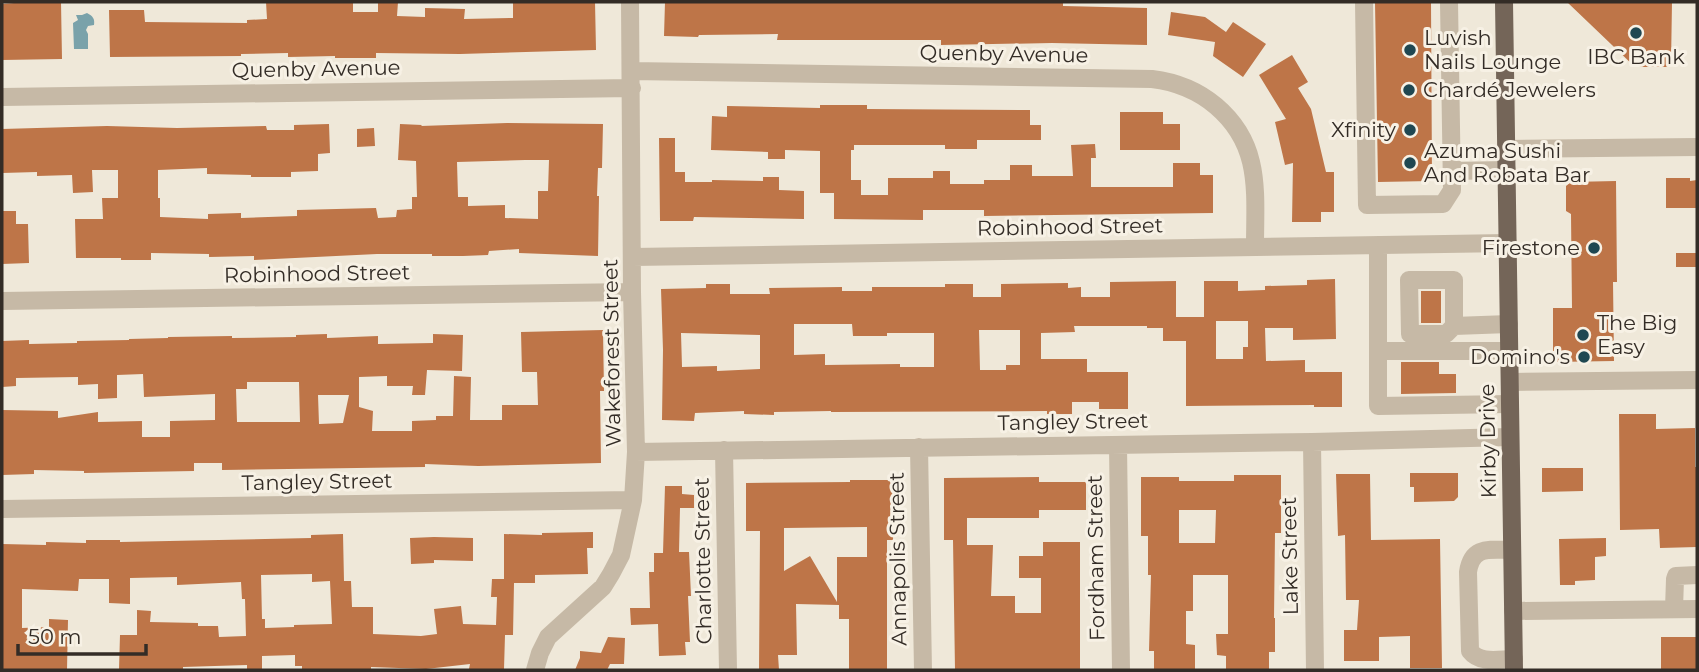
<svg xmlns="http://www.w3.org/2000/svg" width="1699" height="672" viewBox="0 0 1699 672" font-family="Montserrat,sans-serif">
<rect width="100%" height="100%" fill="#efe8d9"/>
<!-- water -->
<path fill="#7aa2aa" d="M87,13C93,16 95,19 94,25L88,26L86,30L88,34V49H74L73,23L78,20L76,15H82Z"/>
<!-- building -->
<path fill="#be7548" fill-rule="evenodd" d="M26,2H61L62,59L2,60V4Z
M266,2H353V12H378V2H398L397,16L425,17V8L465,9L464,19L513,18V2H595L596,50L460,54L376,53V58H335V56L288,57V53L241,54V56L110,57L109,10H144L145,22L247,23V20L267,19Z
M665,2H1063V6L1147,8V45L1052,43L941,45V40H777L778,34L699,35L698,37L664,36Z
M1375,2H1431L1432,181L1378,182Z
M1567,2H1672L1671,64L1666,67H1635Z
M1171,12L1205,17L1226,32L1233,22L1266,44L1243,77L1213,56L1215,42L1168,35Z
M1292,55L1308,82L1298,88L1311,109L1326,172H1334V212H1321V222H1292L1293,163L1285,165L1275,122L1286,119L1259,75Z
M820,105H867V109L1030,110V125H1041V140H977V149H945V145H854V150H851V180H861V195H888V178H933V171H950V184H984V180H1010V165H1032V176H1073L1071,145L1095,144L1096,158H1091V187H1173V163H1200V175H1213V213L984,216V210H923V220L834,219V193H820V151L785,150V159H768V152L711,150L712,116L727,117V106L820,108Z
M1120,112H1163V124H1180V150H1120Z
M507,123L603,124L602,168H598L597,196H599L598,256L519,253V249L489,251L488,255L463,256H432V254H377L254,260V256L209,257V254L151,253V260H121V258H76L75,219H103L102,198H118V170H92L93,192L73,193L72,175L37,176V172L2,173V129L107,126L177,128L266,126L267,130H294V125L329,124L330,153L318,154V171L291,172V177H251V175L207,174V168L158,170V198H160V217L208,219V214L241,213V218L297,216V210L376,208L378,218L396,217L397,210L412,209V197H417L416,161L398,160L400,124L422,125L421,126ZM525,160H549L548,191H538V219L505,218V205L468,206V197H458L457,162Z
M374,128L375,146L357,147V129Z
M659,138H675V172H685V182H712V180L763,181V177H779V190L804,191V219L694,217L693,221H660Z
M1666,178H1690V181L1697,180V208H1666Z
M1616,181L1617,282H1613L1614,361L1553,362V308H1572L1571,214L1566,211V186L1571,182Z
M2,211H16V224H28L29,263L2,264Z
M1676,253H1697V267H1676Z
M1335,279L1336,339L1293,340V328H1265L1266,361L1305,360V372H1342V407H1314V405L1186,406V341H1163V328H1147V326H1074L1075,332L1041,333V359H1087V372H1128V409H1099V402H1072V414H1047V411L831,412V411L774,412V415L744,414V411L695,413L694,421L662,420L663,350L661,289L706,288V284H730V294H770L769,288L842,287V291H872V287H945V284H973V297H1001V284L1068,283V288L1081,287V297H1110V282L1176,281V317H1204V281H1238V291L1265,290V286L1307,285V280ZM1216,321H1248V347H1243V359H1216ZM794,324H852L853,336H887V333H934V367H900V364L825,365V354L794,355ZM979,330H1020V365H1006V370H980ZM681,333L760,335V369L717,371V366L682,367Z
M1421,291H1441V323H1421Z
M603,330L604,391H600L601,463L478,466L425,464V467L222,470V463H194V471L84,473V471L34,470V474L2,475V410L58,411V418L98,412V422L142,421V437H170V421L215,420V394L144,397L143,374L117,375V398L98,399V384L78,385V377L16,378V386L2,387V341L29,340V344L77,343V341L129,340V339L168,338V337L232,336V338L296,337V335L327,334V338L378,336V344L433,343V334L463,335L462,371L427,370L425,395H412L413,386H387V376L359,377V407L373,411L372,431H412V421L436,420V416H453L454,376L471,377L470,420H502V405H538L537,372H522L521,332ZM247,382H299L300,422H237L236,389H247ZM318,395H349L343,423L319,424Z
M1401,362H1439V374H1456V393L1401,394Z
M1619,414H1656V429L1695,428V467H1697V547L1660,548L1659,529L1620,530Z
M1542,468H1583V491L1542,492Z
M1410,473H1458V497L1454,501L1414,502V487H1410Z
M1336,474H1370L1371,540L1440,539L1442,668H1410V636L1379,637V661H1344V630H1357L1359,600H1346L1345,535L1338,536Z
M1234,475H1281V533H1275L1274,618H1275V652H1269V670H1226V656L1217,655L1216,634H1228V575H1193V611H1186V644L1195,645V670H1154V651H1149L1151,575H1148V536H1141V477H1179V481H1234ZM1179,510H1216L1215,543H1179Z
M1039,477V482H1086V510H1039V518H967V545H993L991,596H1015V613H1041V578H1019V556H1043V542H1080V670H955L953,540H944V478Z
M850,480H894L893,540H887V670H849V619H839V605L796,604L797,655H778L779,670H759L760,531H746V483L850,482ZM867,527V557H837V602L810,556L784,571V528Z
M665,486H682V494L694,495V508H680L679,552H689L691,596H688L690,642H685L686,655L659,656L658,624L631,625L630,608H650L649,572H654V553H663Z
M593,532V548H587L588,574L535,575V583H514L513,635H505L504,669H469L470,664L426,669L371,667V670H302V666H295V655L262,656V670H247V665L183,667V670H119L120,635H137V610L151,611L150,622L198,623V626H218L219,637L246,636L245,599H242L241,582L177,585V577L130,578V604L109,603V579H79L78,591L22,589V628L49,627V619L68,620L67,670H2V544L46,545V542L86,543V540H120V542L311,538V535L343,534L344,581H351L352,607H373V634L421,636L437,634L434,609L461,606L463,624L496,625L497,597H491L492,579H504V534L542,535V533ZM312,574V582L330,581L332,624L294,625V627L265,628V619H262L261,575Z
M434,537L473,538V561L434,560V563L411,564L410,538Z
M1606,538V556L1595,557V580L1575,581V585H1560L1559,539Z
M608,637L625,638L624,664H610L607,670H575L580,658V651L601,653Z
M1661,637H1697V670H1661Z"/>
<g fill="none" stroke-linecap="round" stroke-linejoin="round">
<!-- minor -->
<path stroke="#c6b9a6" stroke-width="18" d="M1364,2L1367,205L1443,204L1452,190L1449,2
M631,71L1152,79C1177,82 1197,90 1216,106C1262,145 1255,192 1255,247
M2,97L632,88
M1506,149L1697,147
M1452,171L1507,170
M1378,245V406L1510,404
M633,257L1508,243
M2,301L632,292
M1454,326L1446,334H1410L1409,280H1454V326L1509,324
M1378,351H1509
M1510,382L1697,380
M1312,442L1315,670
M1118,445L1121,670
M919,447L923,670
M724,450L728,670
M636,452L1312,442L1510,437
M2,509L633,500
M1512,550C1490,550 1472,545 1468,572L1470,651C1480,664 1499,659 1514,659
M1674,609L1675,579L1676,576L1697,575
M1513,611L1697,609
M535,670L540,653L548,637L603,587L611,574L621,555L633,500L636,452L632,292L630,2"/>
<!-- major -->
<path stroke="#746558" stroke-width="18" d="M1504,2L1514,670"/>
</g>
<!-- markers -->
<g fill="#1f4751" stroke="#f7f1e5" stroke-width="2.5">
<circle cx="1636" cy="33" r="7"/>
<circle cx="1410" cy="50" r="7"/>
<circle cx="1409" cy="90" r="7"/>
<circle cx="1410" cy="130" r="7"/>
<circle cx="1410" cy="163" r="7"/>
<circle cx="1594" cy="248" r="7"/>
<circle cx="1583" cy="335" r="7"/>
<circle cx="1584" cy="357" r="7"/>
</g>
<g text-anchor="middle" stroke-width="6" stroke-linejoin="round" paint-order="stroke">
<!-- poi labels -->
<g font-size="21" fill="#332c26" stroke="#f7f1e5" text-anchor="start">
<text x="1424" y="45">Luvish<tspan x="1424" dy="24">Nails Lounge</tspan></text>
<text x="1636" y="64" text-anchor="middle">IBC Bank</text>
<text x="1423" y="97">Chardé Jewelers</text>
<text x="1396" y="137" text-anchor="end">Xfinity</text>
<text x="1424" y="158">Azuma Sushi<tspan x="1424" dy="24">And Robata Bar</tspan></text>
<text x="1580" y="255" text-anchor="end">Firestone</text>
<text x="1597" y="330">The Big<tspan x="1597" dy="24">Easy</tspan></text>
<text x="1570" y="364" text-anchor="end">Domino's</text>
</g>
<!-- street labels -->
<g font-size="21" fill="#332c26" stroke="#f7f1e5">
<text transform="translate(1004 54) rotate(1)" y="7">Quenby Avenue</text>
<text transform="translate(316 69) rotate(-1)" y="7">Quenby Avenue</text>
<text transform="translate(1070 227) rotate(-1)" y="7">Robinhood Street</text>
<text transform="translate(317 274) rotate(-1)" y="7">Robinhood Street</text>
<text transform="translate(612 353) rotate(-91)" y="7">Wakeforest Street</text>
<text transform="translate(1073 422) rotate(-1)" y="7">Tangley Street</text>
<text transform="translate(1488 441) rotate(-91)" y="7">Kirby Drive</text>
<text transform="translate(317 482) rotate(-1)" y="7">Tangley Street</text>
<text transform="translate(1290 556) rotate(-91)" y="7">Lake Street</text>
<text transform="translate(1096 558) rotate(-91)" y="7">Fordham Street</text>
<text transform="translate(898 559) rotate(-91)" y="7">Annapolis Street</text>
<text transform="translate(703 561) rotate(-91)" y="7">Charlotte Street</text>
</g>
</g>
<!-- border -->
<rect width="1699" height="672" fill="none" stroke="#332c26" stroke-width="7"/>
<!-- scale -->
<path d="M18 644v10h128v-10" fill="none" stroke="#332c26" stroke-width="3.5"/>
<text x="28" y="644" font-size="21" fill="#332c26" stroke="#f7f1e5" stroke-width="5" paint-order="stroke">50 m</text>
</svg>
